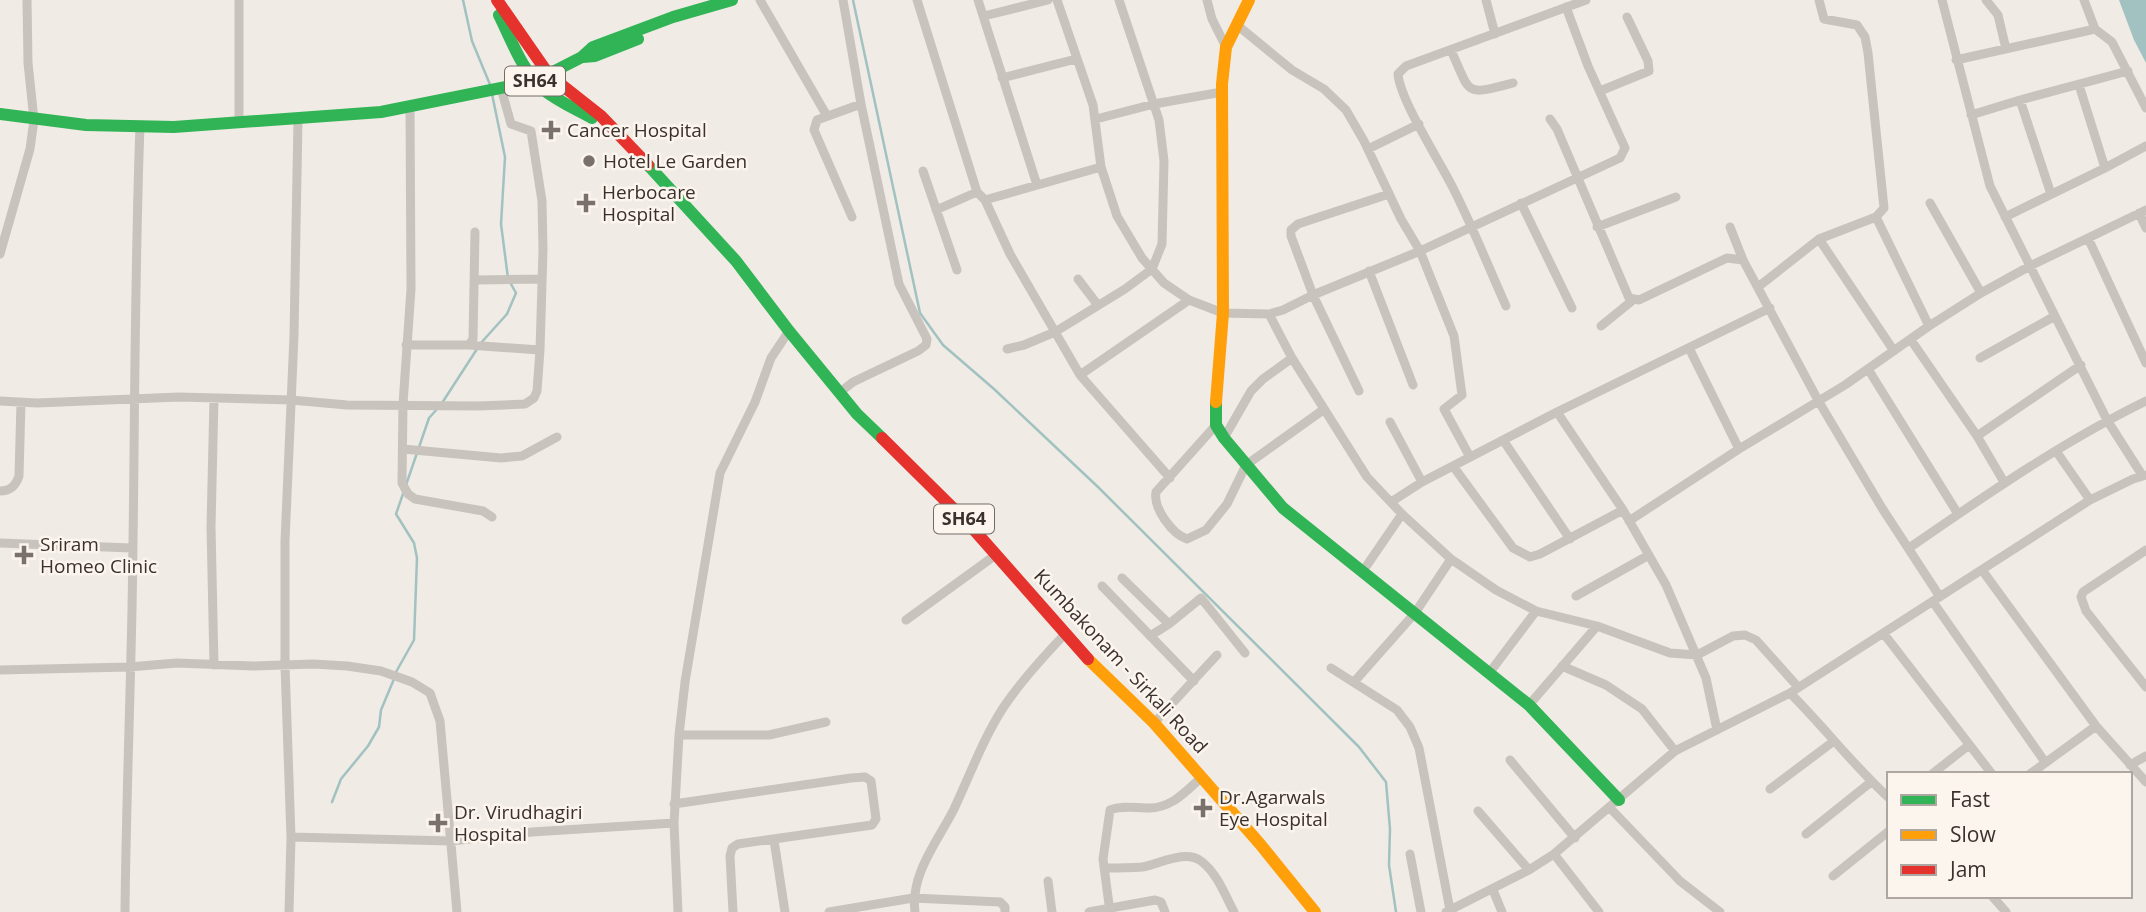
<svg xmlns="http://www.w3.org/2000/svg" width="2146" height="912" viewBox="0 0 2146 912" font-family="'Open Sans',sans-serif">
<rect width="100%" height="100%" fill="#f0ebe5"/>
<!-- water -->
<path fill="#a1c2c1" d="M2119,0H2146V63L2134,40Z"/>
<g fill="none" stroke-linecap="round" stroke-linejoin="round">
<!-- stream -->
<path stroke="#a1c2c1" stroke-width="2.5" d="M463,0L472,41L491,87
M853,0L920,313L943,345L994,389L1098,487L1359,747L1386,782L1390,829L1389,865L1396,912
M492,94L505,157L501,224L508,278
M480,344L507,314L516,293L511,284
M442,403L477,349
M406,485L429,418L438,408
M396,672L414,640L417,558L414,543L396,514L404,491
M332,802L341,779L368,746L379,727L381,710L394,679"/>
<!-- street -->
<path stroke="#c9c3be" stroke-width="9" d="M760,0L827,116
M917,0L977,192L985,200L1010,254L1080,375L1170,478
M978,0L1037,185
M1057,0L1093,105L1101,167L1117,216L1142,258L1164,283L1189,300L1223,313L1269,314L1283,310L1313,295L1420,251L1620,158L1625,148L1588,66L1566,7
M1207,0L1212,19L1226,47
M1486,0L1495,34
M1942,0L1990,186L2107,420L2142,475
M1986,0L1998,15L2006,49
M2084,0L2095,29L2112,42L2146,108
M984,16L1048,0
M1237,25L1292,70L1324,89L1346,110L1364,141L1401,219L1420,251L1454,336L1462,395L1444,409L1470,457
M1451,50C1471,95 1464,96 1513,83
M1956,60L2095,29
M1002,78L1076,59
M1600,91L1649,71L1648,61L1627,17
M2020,100L2128,71
M410,105L411,289L403,404L402,483L408,494L415,499L483,511L492,517
M1971,115L2020,100L2051,194
M1096,119L1154,104L1222,92
M1550,119L1557,129L1629,298L1639,300L1727,258L1743,260L1819,402L1882,508L1940,597
M239,121V0
M1368,149L1419,124
M2105,168L2146,146
M923,171L957,270
M985,200L1101,167
M1521,203L1572,308
M1930,203L1981,293
M936,210L977,192
M2139,213L2146,228
M852,217L814,130L817,120L861,104
M1876,217L1929,326
M2005,217L2105,168L2079,85
M1597,227L1676,197
M1730,227L1743,260
M2088,238L2146,363
M1819,239L1894,351
M0,254L30,149L34,120L28,63L27,0
M1369,271L1413,385
M1078,279L1097,304
M476,280L541,279
M1758,287L1819,239L1876,217L1884,208L1868,53L1865,37L1857,25L1824,19L1819,0
M1506,306C1488,266 1472,225 1452,186C1439,160 1400,100 1398,74L1406,66L1586,0
M1269,314L1292,358L1367,477L1402,514L1451,559L1496,590L1536,611L1597,626L1670,653L1697,655L1733,636L1745,635L1756,640L1798,687
M1601,326L1633,300
M1911,340L1977,436L2004,482
M406,345H469L473,339L475,232
M469,345L540,350
M1689,348L1739,449
M1007,349L1024,345L1055,332L1125,289L1152,269L1162,244L1164,161L1159,120L1119,0
M1980,358L2055,316
M1868,369L1958,514
M1080,375L1189,300
M1359,391L1313,295L1291,236V230L1298,224L1389,194
M839,393L853,382L918,351L926,345L927,339L899,284L861,104L843,0
M214,398L211,527L214,665
M0,401L37,403L179,397L291,400L347,405L479,406L525,404L534,398L537,391L540,350L543,250L542,201L531,131L511,124L501,88
M1557,412L1623,510L1666,585L1706,678L1717,730
M1390,422L1422,482
M1216,425L1156,492C1153,508 1172,534 1187,539L1206,530L1227,504L1246,465L1323,410
M1977,436L2081,365
M1224,438L1251,391L1263,379L1292,358
M1503,440L1570,539
M403,449L501,458L522,456L557,437
M2056,451L2090,500
M1453,466L1513,548L1530,557L1540,554L1623,510
M0,491C11,491 16,485 19,476L21,402
M1391,502L1422,482L1557,412L1770,308
M1629,521L1739,449L1845,385L1929,326L1981,293L2030,266L2146,210
M0,543L132,548
M1909,548C1986,495 2062,442 2146,401
M2146,550L2083,592L2081,597L2086,611L2146,687
M1982,570L2096,726L2146,782
M1363,571L1402,514
M1122,578L1169,624L1150,636
M1102,586L1194,681
M1576,596L1649,555
M1933,602L2045,762
M906,620L997,554
M1169,624L1201,598L1245,653
M1884,634L1992,774
M1562,666L1606,685L1642,709L1675,751
M1331,668L1397,710L1410,727L1419,748L1450,910
M0,670L129,667L177,663L253,666L313,664L347,666L381,671L412,682L430,693L440,721L457,912
M1490,672L1536,611
M1354,682L1415,613L1451,559
M1790,693C1824,727 1853,765 1889,798
M1529,705L1597,626
M1154,723L1217,655
M679,735H769L826,722
M1510,760L1575,838
M2130,765L2146,756
M1932,774L1969,745
M2030,774L2096,726
M1770,789L1834,741
M674,804L851,778L865,777L871,781L876,819L872,825L738,844L732,848L730,856L733,912
M1610,808L1680,881L1720,912
M1478,811L1529,870
M1806,834L1871,782
M291,837L451,841L532,832L674,823
M774,840L785,912
M1410,854L1421,912
M1554,854L1599,912
M1104,868C1116,868 1130,868 1142,867C1160,864 1185,849 1201,861C1217,873 1225,895 1234,912
M1833,876L1889,831
M1048,881L1052,912
M1493,890L1502,912
M1992,896L2006,912
M125,912C126,811 130,710 132,609C135,448 134,287 140,126
M289,912L291,837L285,665V541L294,336L298,119
M678,912L674,823L679,735L685,682L720,473L755,402L771,358L789,331
M829,912L913,898L1000,902L1005,907V912
M915,912C910,874 938,841 954,809C970,775 983,739 1003,708C1021,681 1043,657 1065,634
M1089,912L1155,900L1161,902L1165,912
M1110,912L1103,859L1110,810C1122,805 1136,808 1149,808C1172,808 1186,791 1202,777
M1446,912L1529,870L1554,854L1675,751L1790,693L2090,500L2133,479L2146,475"/>
<!-- fast -->
<path stroke="#30b455" stroke-width="12" d="M499,15C512,41 522,71 544,90C559,102 576,109 592,118
M583,57L595,56L638,39
M0,114L86,125L174,127L381,112L535,81L582,57L593,47L673,17L732,0
M648,165L736,261L789,331L857,414L882,438
M1216,402V425L1224,438L1283,508L1529,705L1619,800"/>
<!-- slow -->
<path stroke="#ff9f0a" stroke-width="12" d="M1216,402L1223,313L1222,84L1226,47L1249,0
M1088,659L1154,723L1260,844L1315,912"/>
<!-- jam -->
<path stroke="#e5322d" stroke-width="12" d="M497,0L549,75L601,116L648,165
M882,438L968,523L1088,659"/>
</g>
<!-- markers -->
<g fill="#7a716c" stroke="#fbf5ee" stroke-width="2.5">
<path d="M547.5 119.5h7v7h7v7h-7v7h-7v-7h-7v-7h7z"/>
<circle cx="589" cy="161" r="7"/>
<path d="M582.5 192.5h7v7h7v7h-7v7h-7v-7h-7v-7h7z"/>
<path d="M20.5 544.5h7v7h7v7h-7v7h-7v-7h-7v-7h7z"/>
<path d="M1199.5 797.5h7v7h7v7h-7v7h-7v-7h-7v-7h7z"/>
<path d="M434.5 812.5h7v7h7v7h-7v7h-7v-7h-7v-7h7z"/>
</g>
<g text-anchor="middle" stroke-width="5" stroke-linejoin="round" paint-order="stroke">
<!-- shield labels -->
<g fill="#fbf5ee" stroke="#756b66" stroke-width="2">
<rect x="505" y="66.5" width="60" height="29" rx="5"/>
<rect x="934" y="504.5" width="60" height="29" rx="5"/>
</g>
<g font-size="18" font-weight="bold" fill="#3b302b">
<text x="535" y="87">SH64</text>
<text x="964" y="525">SH64</text>
</g>
<!-- poi labels -->
<g font-size="19" fill="#3b302b" stroke="#fbf5ee" text-anchor="start">
<text x="567" y="137">Cancer Hospital</text>
<text x="603" y="168">Hotel Le Garden</text>
<text x="602" y="199">Herbocare<tspan x="602" dy="22">Hospital</tspan></text>
<text x="40" y="551">Sriram<tspan x="40" dy="22">Homeo Clinic</tspan></text>
<text x="1219" y="804">Dr.Agarwals<tspan x="1219" dy="22">Eye Hospital</tspan></text>
<text x="454" y="819">Dr. Virudhagiri<tspan x="454" dy="22">Hospital</tspan></text>
</g>
<!-- street labels -->
<g font-size="19" fill="#3b302b" stroke="#fbf5ee">
<text transform="translate(1121 661) rotate(47)" y="7">Kumbakonam - Sirkali Road</text>
</g>
</g>
<!-- legend -->
<rect x="1887" y="772" width="245" height="126" fill="#fbf5ee" stroke="#aea6a0" stroke-width="2"/>
<rect x="1901" y="795" width="35" height="10" fill="#30b455" stroke="#aea6a0" stroke-width="2"/>
<text x="1950" y="807" font-size="21" fill="#3b302b">Fast</text>
<rect x="1901" y="830" width="35" height="10" fill="#ff9f0a" stroke="#aea6a0" stroke-width="2"/>
<text x="1950" y="842" font-size="21" fill="#3b302b">Slow</text>
<rect x="1901" y="865" width="35" height="10" fill="#e5322d" stroke="#aea6a0" stroke-width="2"/>
<text x="1950" y="877" font-size="21" fill="#3b302b">Jam</text>
</svg>
